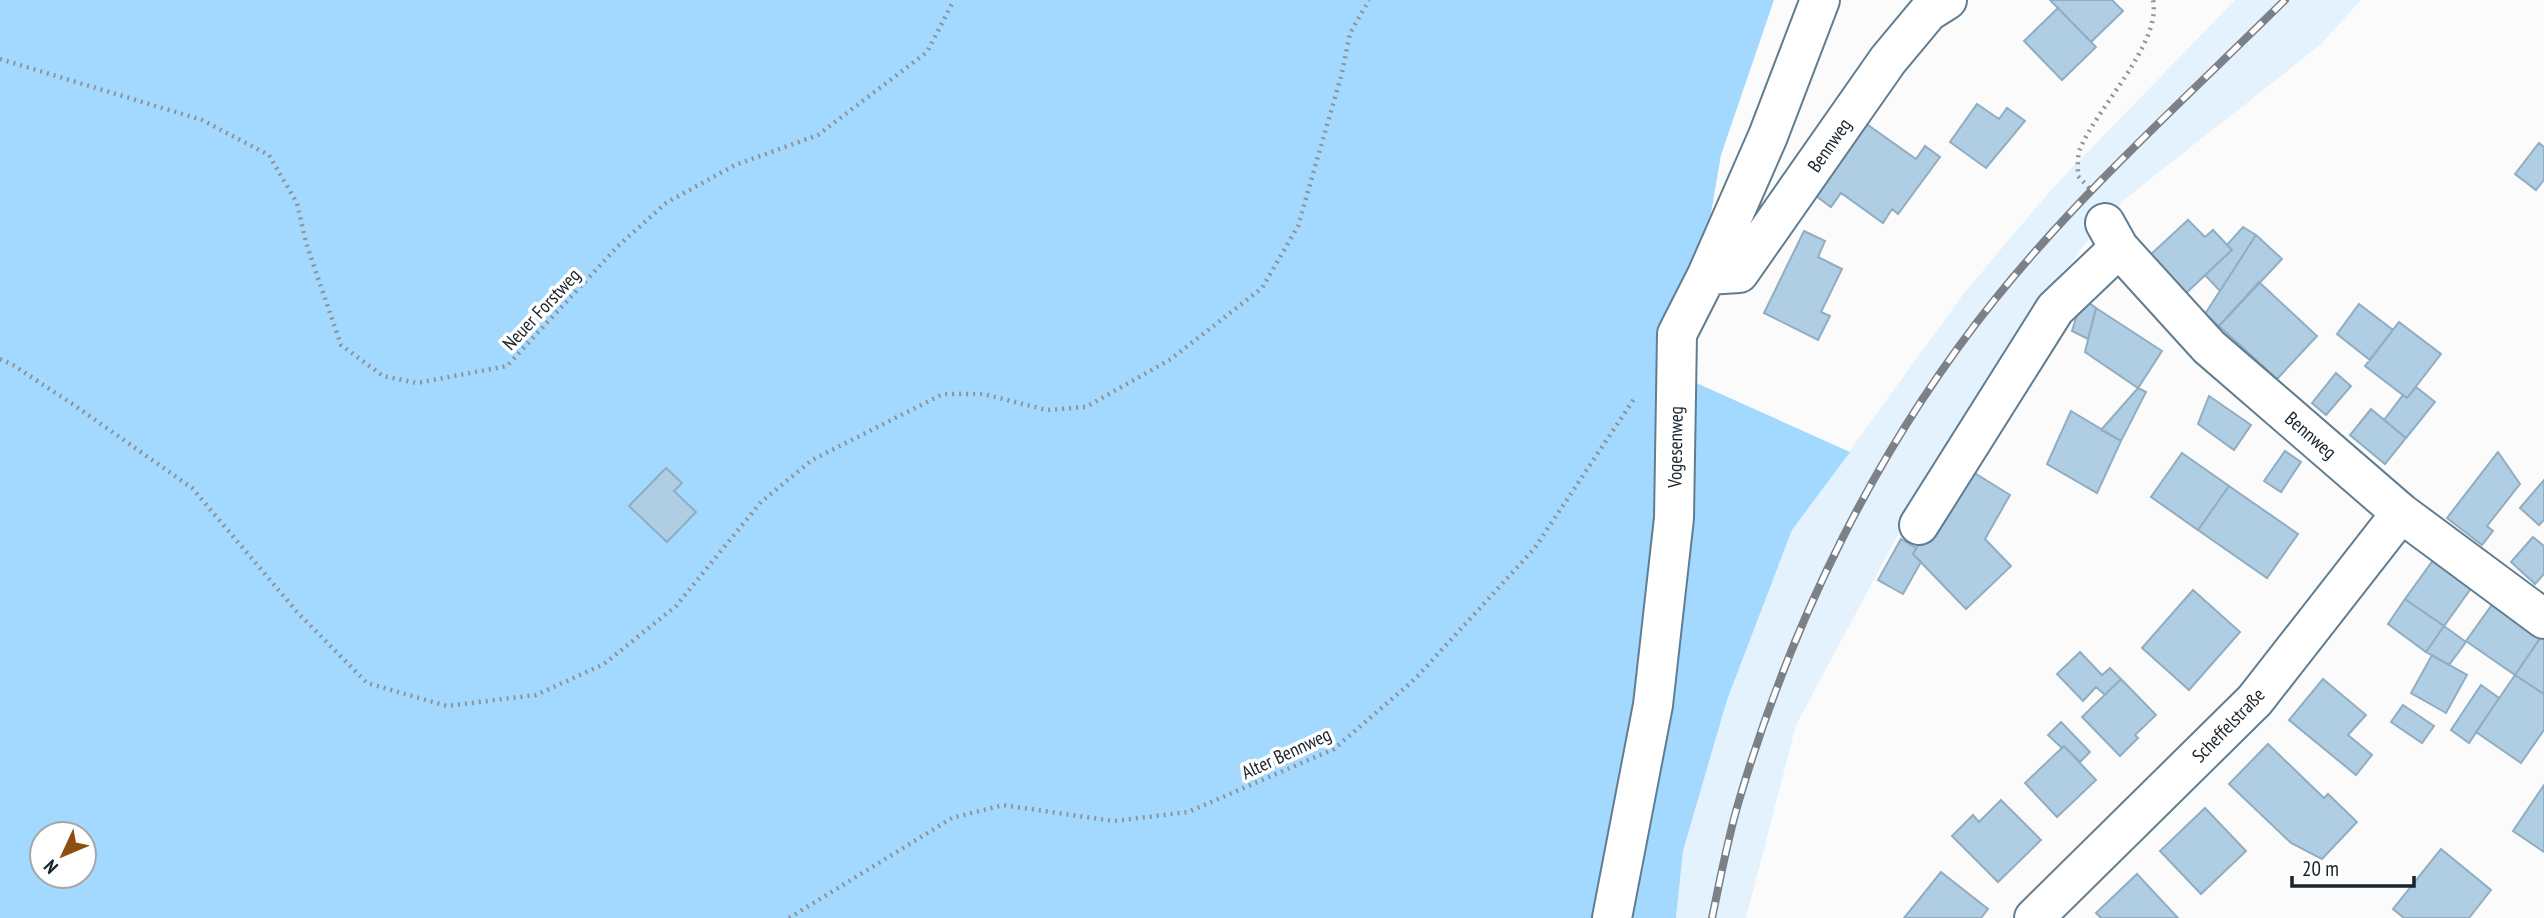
<svg xmlns="http://www.w3.org/2000/svg" width="2544" height="918" viewBox="0 0 2544 918" font-family="'PT Sans Narrow',sans-serif">
<rect width="100%" height="100%" fill="#fbfbfb"/>
<!-- built -->
<path fill="#e3f2fd" d="M2235,0H2361L2320,45L2125,199L2080,250L1939,458L1796,725L1746,918H1676L1683,851L1727,700L1792,530L1965,292L2050,191Z"/>
<!-- green -->
<path fill="#a4d9ff" fill-rule="evenodd" d="M0,0H1774L1721,155L1683,377L1850,452L1792,530L1727,700L1683,851L1676,918H0ZM42,834H84V876H42Z"/>
<!-- building -->
<path fill="#afcde3" stroke="#90adc2" stroke-width="2" d="M2050,0H2112L2123,11L2091,42Z
M2058,8L2096,47L2062,80L2024,41Z
M1977,104L1999,119L2007,108L2025,121L1986,168L1950,142Z
M1861,120L1916,159L1925,146L1940,157L1898,214L1892,209L1883,223L1841,193L1831,207L1816,196L1826,182L1820,177Z
M2539,143L2544,147V180L2536,190L2515,174Z
M2188,220L2205,237L2213,230L2232,250L2184,295L2148,257Z
M2243,227L2256,235L2220,291L2205,275L2232,250L2227,245Z
M1804,231L1825,241L1818,257L1842,269L1821,312L1830,316L1818,340L1764,313Z
M2256,235L2282,259L2219,326L2205,314Z
M2259,282L2317,336L2277,379L2219,326Z
M2082,298L2096,308L2088,339L2072,331Z
M2359,304L2393,330L2370,360L2337,334Z
M2096,308L2162,351L2138,388L2085,352Z
M2399,322L2441,354L2407,398L2365,366Z
M2336,373L2351,386L2326,415L2312,403Z
M2416,387L2435,402L2406,438L2384,420L2403,395L2407,398Z
M2138,388L2146,392L2121,441L2101,430Z
M2209,396L2251,425L2234,450L2198,424Z
M2371,409L2406,438L2385,464L2350,435Z
M2071,411L2121,441L2097,493L2047,464Z
M2285,451L2301,462L2281,492L2264,481Z
M2498,452L2520,484L2487,526L2493,531L2482,545L2447,518Z
M2182,453L2229,486L2198,530L2151,497Z
M1965,467L2010,495L1985,539L2011,566L1966,609L1913,554Z
M666,468L682,483L674,491L696,512L667,542L629,506Z
M2544,480V520L2539,525L2520,508Z
M2229,486L2298,534L2267,578L2198,530Z
M2533,537L2544,546V574L2535,584L2511,562Z
M1901,539L1916,548L1913,554L1921,562L1903,594L1878,580Z
M2434,559L2472,587L2444,626L2405,599Z
M2193,590L2240,632L2189,690L2142,648Z
M2405,599L2444,626L2426,652L2388,624Z
M2494,602L2541,637L2515,675L2466,641Z
M2444,626L2466,642L2449,665L2426,652Z
M2541,637L2544,639V694L2515,675Z
M2080,652L2102,675L2110,668L2121,679L2105,695L2096,687L2083,701L2057,674Z
M2432,655L2467,675L2446,713L2411,693Z
M2515,675L2544,694V730L2521,763L2476,732Z
M2121,679L2156,715L2135,735L2138,738L2120,756L2082,717Z
M2323,679L2366,715L2348,735L2372,755L2356,775L2289,720Z
M2481,685L2499,698L2469,743L2451,730Z
M2403,705L2434,726L2422,743L2391,722Z
M2061,722L2090,752L2080,762L2064,746L2062,748L2048,735Z
M2268,744L2324,798L2328,794L2357,822L2322,859L2291,843L2229,784Z
M2064,746L2096,780L2057,817L2025,783Z
M2544,785V852L2513,831Z
M2001,800L2041,840L1998,882L1952,836L1973,815L1979,822Z
M2205,808L2246,851L2201,894L2160,851Z
M2441,849L2491,890L2469,918H2404L2393,909Z
M1941,872L1988,909L1981,918H1904Z
M2137,874L2178,918H2101L2096,913Z"/>
<g fill="none" stroke-linecap="round" stroke-linejoin="round">
<!-- minor casing -->
<g stroke="#617d91" stroke-width="42">
<path id="minor" d="M2105,223L2119,248L2209,347L2401,513L2544,619
M1707,275L1739,273L1888,60L1928,12L1947,0
M1919,525L2055,309L2119,248
M1612,918L1653,705L1674,518L1677,334L1707,275L1768,136L1820,0
M2034,918L2255,700L2401,513"/>
</g>
<!-- path -->
<path stroke="#8d9397" stroke-width="4.5" stroke-dasharray="2 5" stroke-linecap="butt" d="M0,59L202,120L269,155L297,203L306,243L341,345L383,376L417,383L507,366L618,246L666,203L735,165L818,135L927,52L954,0
M2089,188L2078,176C2078,168 2077,156 2080,149C2096,109 2162,43 2153,0
M0,359L13,365L74,405L192,488L298,613L367,683L447,706L536,695L604,664L676,606L761,502L812,460L943,394H983L1047,410L1086,407L1171,359L1262,288L1298,226L1342,73L1350,33L1369,0
M789,918L952,818L1003,805L1114,821L1188,812L1334,749L1415,679L1534,549L1636,396"/>
<!-- minor -->
<use href="#minor" stroke="#fff" stroke-width="38"/>
<!-- rail casing -->
<g stroke="#7b8186" stroke-width="8">
<path id="rail" d="M1712,918C1720,880 1727,842 1738,804C1791,623 1877,446 1996,298C2082,191 2187,97 2285,0"/>
</g>
<!-- rail -->
<use href="#rail" stroke="#fff" stroke-width="5" stroke-dasharray="16" stroke-linecap="butt"/>
</g>
<g text-anchor="middle" stroke-width="7" stroke-linejoin="round" paint-order="stroke">
<!-- street labels -->
<g font-size="19" fill="#18232b" stroke="#fff">
<text transform="translate(1829 145) rotate(-55)" y="7">Bennweg</text>
<text transform="translate(541 309) rotate(-47)" y="7">Neuer Forstweg</text>
<text transform="translate(2311 435) rotate(41)" y="7">Bennweg</text>
<text transform="translate(1675 447) rotate(-89)" y="7">Vogesenweg</text>
<text transform="translate(2228 725) rotate(-46)" y="7">Scheffelstraße</text>
<text transform="translate(1286 753) rotate(-25)" y="7">Alter Bennweg</text>
</g>
</g>
<!-- north arrow -->
<g transform="translate(63 855) rotate(226)"><circle r="33" fill="#ffffff" stroke="#a3a7aa" stroke-width="2"/>
<path d="M0-5L12 26L0 18L-12 26Z" fill="#8c4f0f"/>
<text y="-10" font-size="19" font-weight="bold" text-anchor="middle" fill="#18232b">N</text>
</g>
<!-- scale -->
<path d="M2292 876v10h122v-10" fill="none" stroke="#18232b" stroke-width="3.5"/>
<text x="2302" y="876" font-size="21" fill="#18232b" stroke="#ffffff" stroke-width="5" paint-order="stroke">20 m</text>
</svg>
